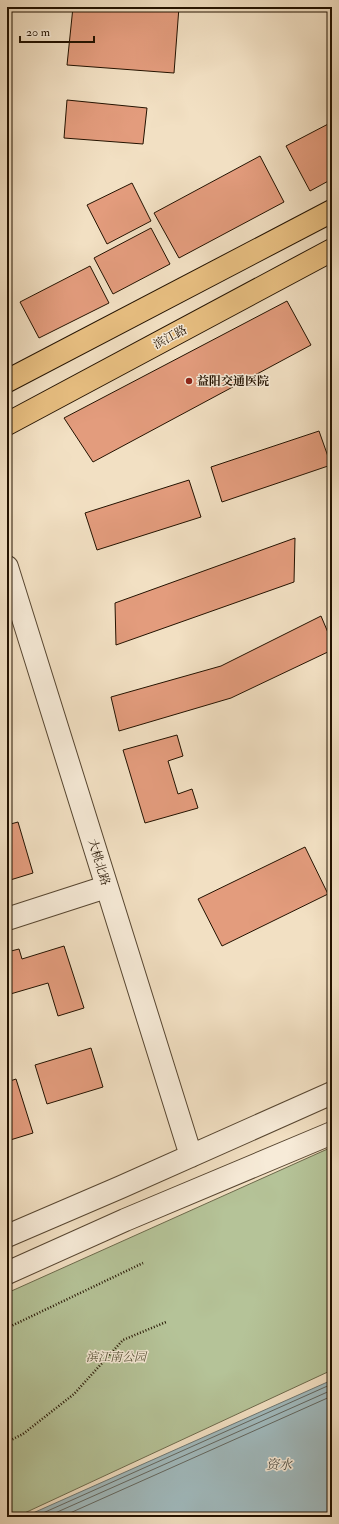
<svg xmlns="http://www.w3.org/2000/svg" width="339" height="1524" viewBox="0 0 339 1524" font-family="'IM FELL Double Pica','Noto Serif SC',serif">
<rect width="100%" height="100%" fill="#f2e0c3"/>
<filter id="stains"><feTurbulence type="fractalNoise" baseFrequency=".005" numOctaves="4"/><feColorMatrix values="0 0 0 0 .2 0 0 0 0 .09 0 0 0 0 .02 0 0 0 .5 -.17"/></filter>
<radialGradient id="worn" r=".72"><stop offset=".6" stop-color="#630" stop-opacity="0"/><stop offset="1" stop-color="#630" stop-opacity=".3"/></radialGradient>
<!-- green -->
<path fill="#b5c398" stroke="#6c6a4c" d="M332,1147V1370L16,1517H7V1293Z"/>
<!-- water -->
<path fill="#a0babe" stroke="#6e7772" d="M332,1380V1517H24Z"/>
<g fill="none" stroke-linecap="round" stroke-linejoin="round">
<!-- shore -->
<path stroke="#62665f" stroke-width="1" d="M34,1517L332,1384
M46,1517L332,1390
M61,1517L332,1396"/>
</g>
<!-- building -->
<path fill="#e39c7d" stroke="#231200" d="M73,7H179L174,73L67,65Z
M67,100L147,108L143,144L64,138Z
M332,122V179L310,191L286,146Z
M260,156L284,202L179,258L154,213Z
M132,183L151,221L107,244L87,205Z
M151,228L170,264L113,294L94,258Z
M90,266L109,303L39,338L20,302Z
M287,301L311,345L93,462L64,418Z
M319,431L331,465L222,502L211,467Z
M189,480L201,517L97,550L85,513Z
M295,538L294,582L116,645L115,603Z
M321,616L332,642V650L231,698L119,731L111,697L221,666Z
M177,735L183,756L168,761L178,794L192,789L198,808L145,823L123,750Z
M18,822L33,873L7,881V825Z
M305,847L328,894L222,946L198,899Z
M64,946L84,1008L58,1016L48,983L7,995V952L19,949L22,959Z
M91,1048L103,1087L47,1104L35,1065Z
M16,1079L33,1133L7,1141V1082Z"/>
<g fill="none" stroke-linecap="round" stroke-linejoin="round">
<!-- minor casing -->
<g stroke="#574631" stroke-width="24">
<path id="minor" d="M7,567L191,1156
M7,919L106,887
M7,1236L121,1187L332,1093
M7,1273L125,1220L332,1133"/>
</g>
<!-- major casing -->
<g stroke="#231200" stroke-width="24">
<path id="major" d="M7,381L332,211
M7,424L332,250"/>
</g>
<!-- path -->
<path stroke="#231200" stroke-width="2.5" stroke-dasharray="1 2" stroke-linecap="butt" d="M7,1328L143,1263
M7,1442L23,1434L74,1394L123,1340L166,1322"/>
<!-- minor -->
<use href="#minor" stroke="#f7ebd8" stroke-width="22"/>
<!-- major -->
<use href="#major" stroke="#e9c082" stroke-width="22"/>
</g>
<!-- markers -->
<circle fill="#8f2418" stroke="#f7ebd8" stroke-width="1.5" cx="189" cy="381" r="4"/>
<g text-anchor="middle" stroke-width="3" stroke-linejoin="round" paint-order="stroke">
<!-- street labels -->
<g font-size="12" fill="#231200" stroke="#f7ebd8">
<text transform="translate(170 337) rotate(-28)" y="4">滨江路</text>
<text transform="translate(99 862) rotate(73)" y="4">大桃北路</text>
</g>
<!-- poi labels -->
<g font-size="12" font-weight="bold" fill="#231200" stroke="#f7ebd8" text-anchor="start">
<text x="197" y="385">益阳交通医院</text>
</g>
<!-- park labels -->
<g font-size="12" font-style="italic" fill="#565035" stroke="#f7ebd8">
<text x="116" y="1361">滨江南公园</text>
</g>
<!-- water labels -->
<g font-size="13" font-style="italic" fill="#4f4d42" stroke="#f7ebd8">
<text x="279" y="1469">资水</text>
</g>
</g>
<!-- margin -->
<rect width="339" height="1524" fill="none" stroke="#f2e0c3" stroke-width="24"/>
<rect x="8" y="8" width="323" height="1508" fill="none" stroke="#231200" stroke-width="2"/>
<rect x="12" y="12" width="315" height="1500" fill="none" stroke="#231200"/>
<!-- scale -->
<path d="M20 36v6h74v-6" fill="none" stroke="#231200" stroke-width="2"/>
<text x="26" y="36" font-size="12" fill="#231200" stroke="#f7ebd8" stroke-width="3" paint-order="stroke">20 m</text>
<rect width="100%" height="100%" filter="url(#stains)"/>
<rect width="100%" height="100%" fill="url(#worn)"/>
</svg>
